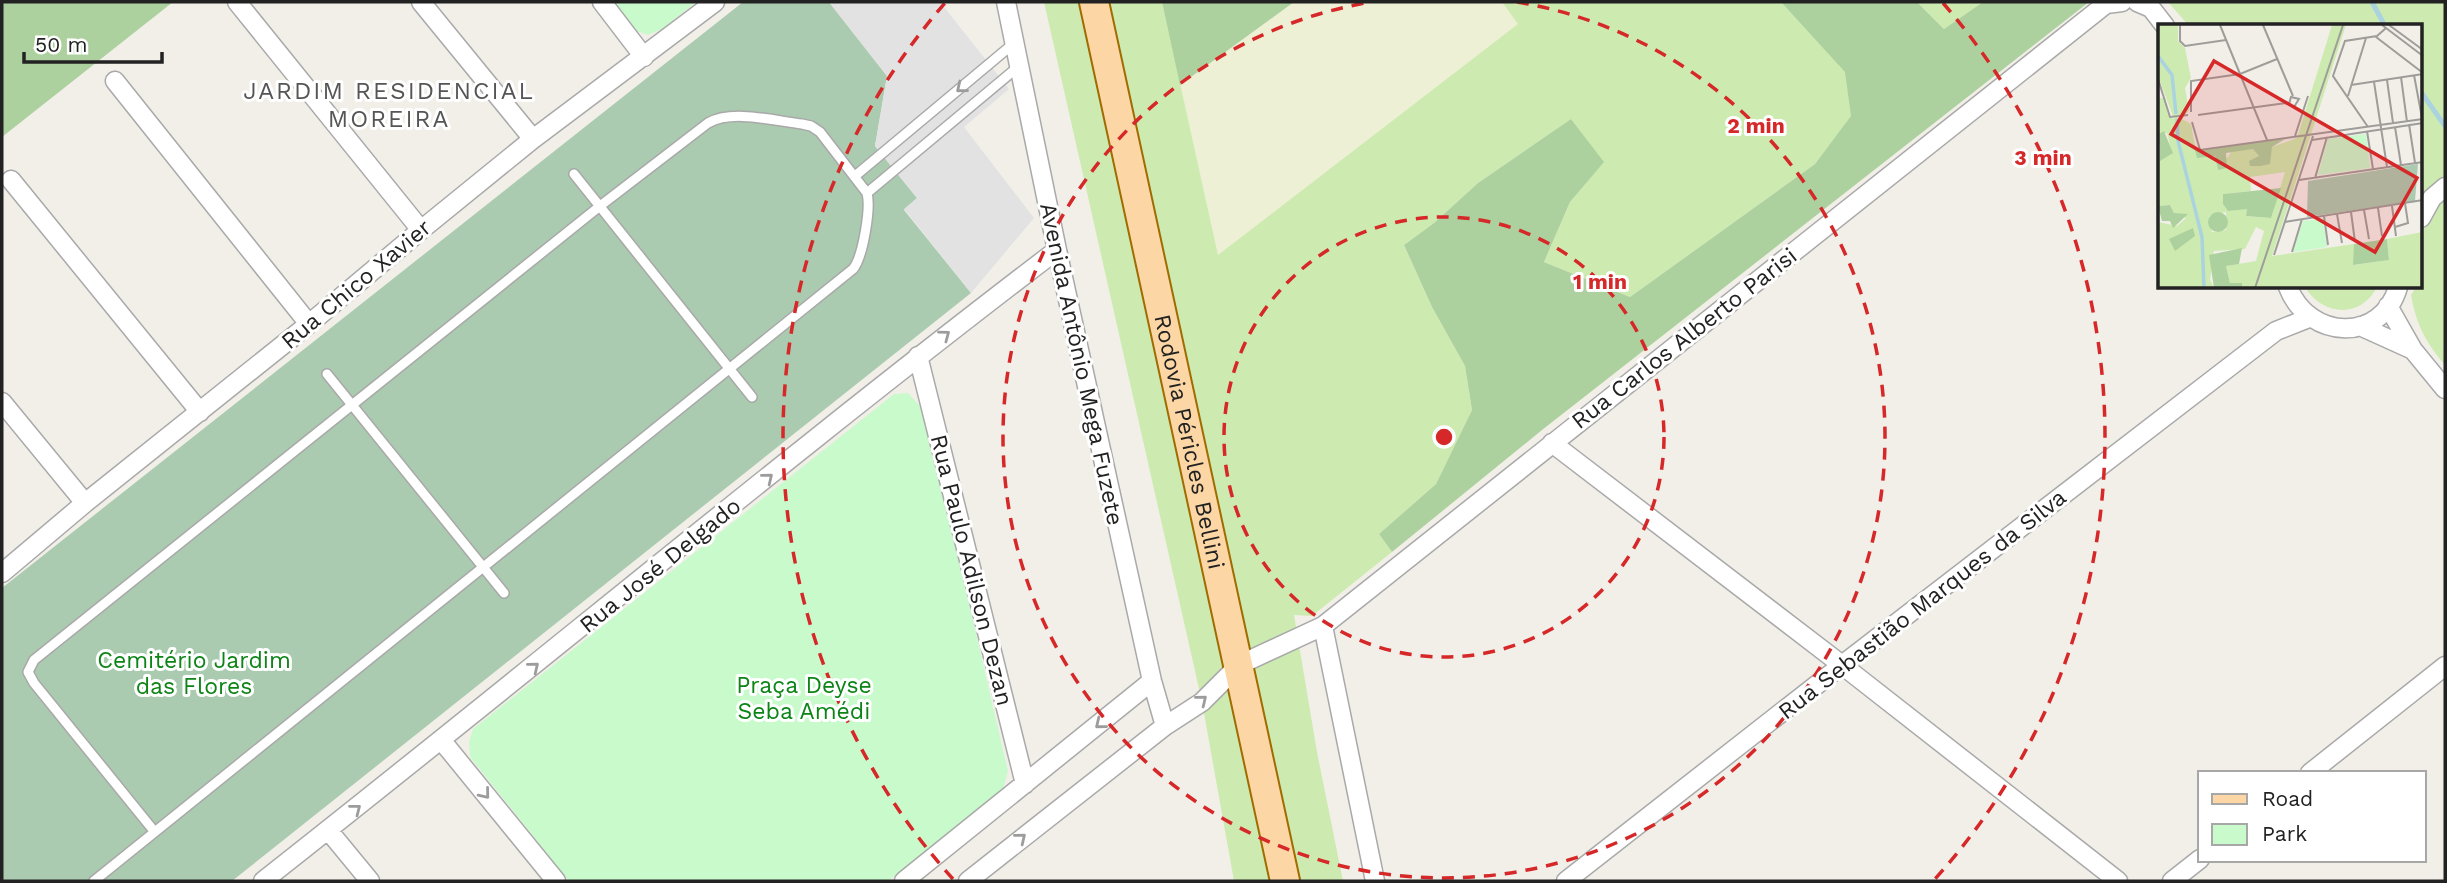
<svg xmlns="http://www.w3.org/2000/svg" width="2447" height="883" viewBox="0 0 2447 883" font-family="'Work Sans',sans-serif">
<rect width="100%" height="100%" fill="#f2efe9"/>
<!-- farmland -->
<path fill="#eef0d5" d="M1294,2H1502L1519,24L1218,256L1180,85Z"/>
<!-- grass -->
<path fill="#cdebb0" d="M1044,2H1162L1218,255L1518,24L1502,2H1781L1846,72L1852,116L1815,164L1630,297L1544,262L1570,202L1603,162L1571,119L1478,183L1434,223L1404,245L1432,307L1465,366L1472,410L1436,484L1379,534L1392,552L1312,616L1294,615L1317,752L1343,881H1234L1202,702Z
M1917,2H1983L1944,29Z
M2168,2H2445V365C2426,343 2416,324 2411,295L2416,287H2421V240L2432,198L2421,197V26H2189Z
M2305,287H2377C2361,319 2322,316 2305,287Z"/>
<!-- forest -->
<path fill="#add19e" d="M2,2H173L2,137Z
M1162,2H1294L1180,85Z
M1781,2H1917L1944,29L1983,2H2089L1542,430L1392,552L1379,534L1436,484L1472,410L1465,366L1432,307L1404,245L1434,223L1478,183L1571,119L1604,162L1570,202L1544,262L1630,297L1815,164L1851,116L1845,72Z"/>
<!-- cemetery -->
<path fill="#aacbaf" d="M743,2H829L887,76L875,146L917,198L904,210L971,293L232,881H2V588Z"/>
<!-- park -->
<path fill="#c8facc" d="M615,2H696L662,29L648,35L637,31Z
M908,393L924,410L1008,771L1003,789L888,881H569L470,757L469,742L473,729L894,394Z"/>
<!-- parking -->
<path fill="#e2e2e2" d="M829,2H940L1009,89L964,127L1034,218L971,293L904,209L917,198L875,146L887,76Z"/>
<g fill="none" stroke-linecap="round" stroke-linejoin="round">
<!-- stream -->
<path stroke="#aad3df" stroke-width="5" d="M2372,2L2385,26
M2421,92L2445,126"/>
<!-- service casing -->
<g stroke="#a9a9a9" stroke-width="12">
<path id="service" d="M574,174L752,397
M855,176L1013,44
M867,193L1018,67
M327,374L504,593
M94,881L853,269C863,257 871,208 867,193L820,132L811,126L802,124C775,121 732,109 708,123L600,206L34,660L28,672L34,683L154,831"/>
</g>
<!-- minor casing -->
<g stroke="#a9a9a9" stroke-width="21">
<path id="minor" d="M237,2L421,230
M421,2L533,139
M602,2L644,57
M1006,2L1057,250L1152,681L1165,726
M2137,2L2151,8L2165,26
M115,81L309,324
M11,180L200,412
M2421,218L2432,198L2445,187
M2288,287C2309,341 2382,343 2398,287
M2388,306L2413,350L2445,389
M2360,326L2413,350
M918,356L1025,784
M2,402L85,503
M1552,443L1842,665L2118,881
M2,573L85,503L309,324L421,230L533,139L715,2
M1323,626L1375,881
M442,741L556,881
M2310,773L2445,666
M328,830L370,881
M263,881C529,672 788,455 1057,250
M904,881L1152,681
M968,881L1165,726L1202,702L1239,665L1323,626L2106,4L2122,2
M1566,881L1842,665L2276,331L2309,318
M2172,881L2200,859"/>
</g>
<!-- primary casing -->
<g stroke="#a06b00" stroke-width="32">
<g id="primary">
<path id="s1" d="M1094,2L1285,881"/>
</g>
</g>
<!-- service -->
<use href="#service" stroke="#fff" stroke-width="9"/>
<!-- minor -->
<use href="#minor" stroke="#fff" stroke-width="18"/>
<!-- primary -->
<use href="#primary" stroke="#fcd6a4" stroke-width="28"/>
</g>
<!-- one-way arrows -->
<defs><path id="oneway-chevron" d="M-2-3.5L2.5 0L-2 3.5" fill="none" stroke-width="1.6" stroke-linecap="round" stroke-linejoin="round" transform="scale(1.75)"/></defs>
<g stroke="#9c9c9c">
<use href="#oneway-chevron" transform="translate(961 88) rotate(141)"/>
<use href="#oneway-chevron" transform="translate(945 335) rotate(-37)"/>
<use href="#oneway-chevron" transform="translate(768 478) rotate(-39)"/>
<use href="#oneway-chevron" transform="translate(534 667) rotate(-39)"/>
<use href="#oneway-chevron" transform="translate(1202 700) rotate(-39)"/>
<use href="#oneway-chevron" transform="translate(1100 724) rotate(141)"/>
<use href="#oneway-chevron" transform="translate(485 794) rotate(51)"/>
<use href="#oneway-chevron" transform="translate(356 809) rotate(-38)"/>
<use href="#oneway-chevron" transform="translate(1021 838) rotate(-39)"/>
</g>
<!-- distance rings -->
<g fill="none" stroke="#d62828" stroke-width="3.5" stroke-dasharray="12 9">
<circle cx="1444" cy="437" r="220"/>
<path d="M1517 2A441 441 0 1 1 1371 2"/>
<path d="M953 879A661 661 0 0 1 945 3M1943 3A661 661 0 0 1 1935 879"/>
</g>
<g text-anchor="middle" stroke-width="6" stroke-linejoin="round" paint-order="stroke">
<!-- street labels -->
<g font-size="23" fill="#222" stroke="#fff">
<text transform="translate(356 284) rotate(-40)" y="8">Rua Chico Xavier</text>
<text transform="translate(1684 338) rotate(-38)" y="8">Rua Carlos Alberto Parisi</text>
<text transform="translate(1082 364) rotate(78)" y="8">Avenida Antônio Mega Fuzete</text>
<text dy="8" stroke="none"><textPath href="#s1" startOffset="450">Rodovia Péricles Bellini</textPath></text>
<text transform="translate(660 565) rotate(-39)" y="8">Rua José Delgado</text>
<text transform="translate(972 570) rotate(76)" y="8">Rua Paulo Adilson Dezan</text>
<text transform="translate(1922 604) rotate(-38)" y="8">Rua Sebastião Marques da Silva</text>
</g>
<!-- park labels -->
<g font-size="23" fill="#0c8416" stroke="#fff">
<text x="194" y="668">Cemitério Jardim<tspan x="194" dy="26">das Flores</tspan></text>
<text x="804" y="693">Praça Deyse<tspan x="804" dy="26">Seba Amédi</tspan></text>
</g>
<!-- neighbourhood labels -->
<g font-size="24" letter-spacing="2" fill="#555" stroke="#fff">
<text x="389" y="99">JARDIM RESIDENCIAL<tspan x="389" dy="28">MOREIRA</tspan></text>
</g>
</g>
<!-- overview -->
<g transform="translate(2158 24)">
<rect width="264" height="264" fill="#f2efe9"/>
<path d="M0,1H20V17L27,24L33,54L27,64L31,86L24,95L33,100L39,133L57,132L60,146L74,127L95,125L101,132L96,136L103,142L111,140L114,123L139,114L174,1H188L114,232L196,220V241L231,236L229,215L264,208V264H83L72,259L68,242L98,237L106,207L98,203L87,225L56,227L52,256L56,264H0V198L19,202L28,194L16,189L12,181L0,182V134L13,125L9,109L1,110L0,125V74H7L10,91L16,95L0,52ZM127,148L113,194L88,192L90,185L65,170L93,167L92,153ZM68,188V206L54,208L51,192Z" fill="#cdebb0" fill-rule="evenodd"/>
<path d="M6,107L15,129L2,137L1,110ZM127,115L114,123L112,140L103,142H92L91,137L101,132L95,125L68,129L69,144L60,146L57,132L39,134L37,126ZM123,164L113,194L88,192L89,185L70,187L65,180V170ZM12,181L16,189L30,190L15,204L12,197H4L0,182ZM50 198a10 10 0 1 1 20 0a10 10 0 1 1-20 0ZM35,204L37,212L17,227L11,215ZM229,215L231,236L195,241L196,220ZM84,224L81,240L68,242L72,259H84V263L56,264L51,231Z" fill="#add19e"/>
<path d="M260,140L257,177L149,193L150,157Z" fill="#aacbaf"/>
<path d="M208,110L212,144L160,151L170,115ZM165,195L169,223L135,228L145,197Z" fill="#c8facc"/>
<path fill="none" stroke="#aad3df" stroke-width="3.5" d="M0,32L14,51L18,90M19,95L20,117L44,213L46,264"/>
<path fill="none" stroke="#9f9d99" stroke-width="2" d="M22,1V17L27,22L68,16M62,1L109,116M105,1L135,72M224,1L265,32M231,1L265,26M218,13L265,49M256,51L264,94M243,53L249,98M0,55L12,93L30,91M229,56L235,99M216,58L229,143M193,61L265,50M190,72L208,14M33,88V57L82,50L119,35M40,91L128,79L136,83L141,75L133,73L131,80M34,98L42,126L265,95M251,100L257,139M210,103L175,52L187,17L219,12L228,4M237,103L243,141M209,107L215,145M137,112L150,72M154,116L265,99M157,154L169,113M141,156L265,138M234,182L238,212M220,184L224,212M206,186L211,215M193,188L197,218M179,190L184,219M166,192L170,221M127,198L265,176M237,203L250,199L247,179M134,228L144,195M116,231L155,112M97,264L185,1"/>
<path fill="#d62828" fill-opacity="0.15" stroke="#d62828" stroke-width="3.5" d="M56,37L259,154L217,228L13,110Z"/>
<rect width="264" height="264" fill="none" stroke="#222" stroke-width="3.5"/>
</g>
<circle cx="1444" cy="437" r="10" fill="#d62828" stroke="#fff" stroke-width="3.5"/>
<g font-size="21" text-anchor="middle" font-weight="bold" fill="#d62828" stroke="#fff" stroke-width="6" stroke-linejoin="round" paint-order="stroke">
<text x="1756" y="133">2 min</text>
<text x="2043" y="165">3 min</text>
<text x="1600" y="289">1 min</text>
</g>
<!-- border -->
<rect width="2447" height="883" fill="none" stroke="#222222" stroke-width="7"/>
<!-- legend -->
<rect x="2198" y="771" width="228" height="91" fill="#ffffff" stroke="#a7a7a7" stroke-width="2"/>
<rect x="2212" y="794" width="35" height="10" fill="#fcd6a4" stroke="#a7a7a7" stroke-width="2"/>
<text x="2262" y="806" font-size="21" fill="#222222">Road</text>
<rect x="2212" y="824" width="35" height="21" fill="#c8facc" stroke="#a7a7a7" stroke-width="2"/>
<text x="2262" y="841" font-size="21" fill="#222222">Park</text>
<!-- scale -->
<path d="M24 52v10h138v-10" fill="none" stroke="#222222" stroke-width="3.5"/>
<text x="35" y="52" font-size="21" fill="#222222" stroke="#ffffff" stroke-width="5" paint-order="stroke">50 m</text>
</svg>
